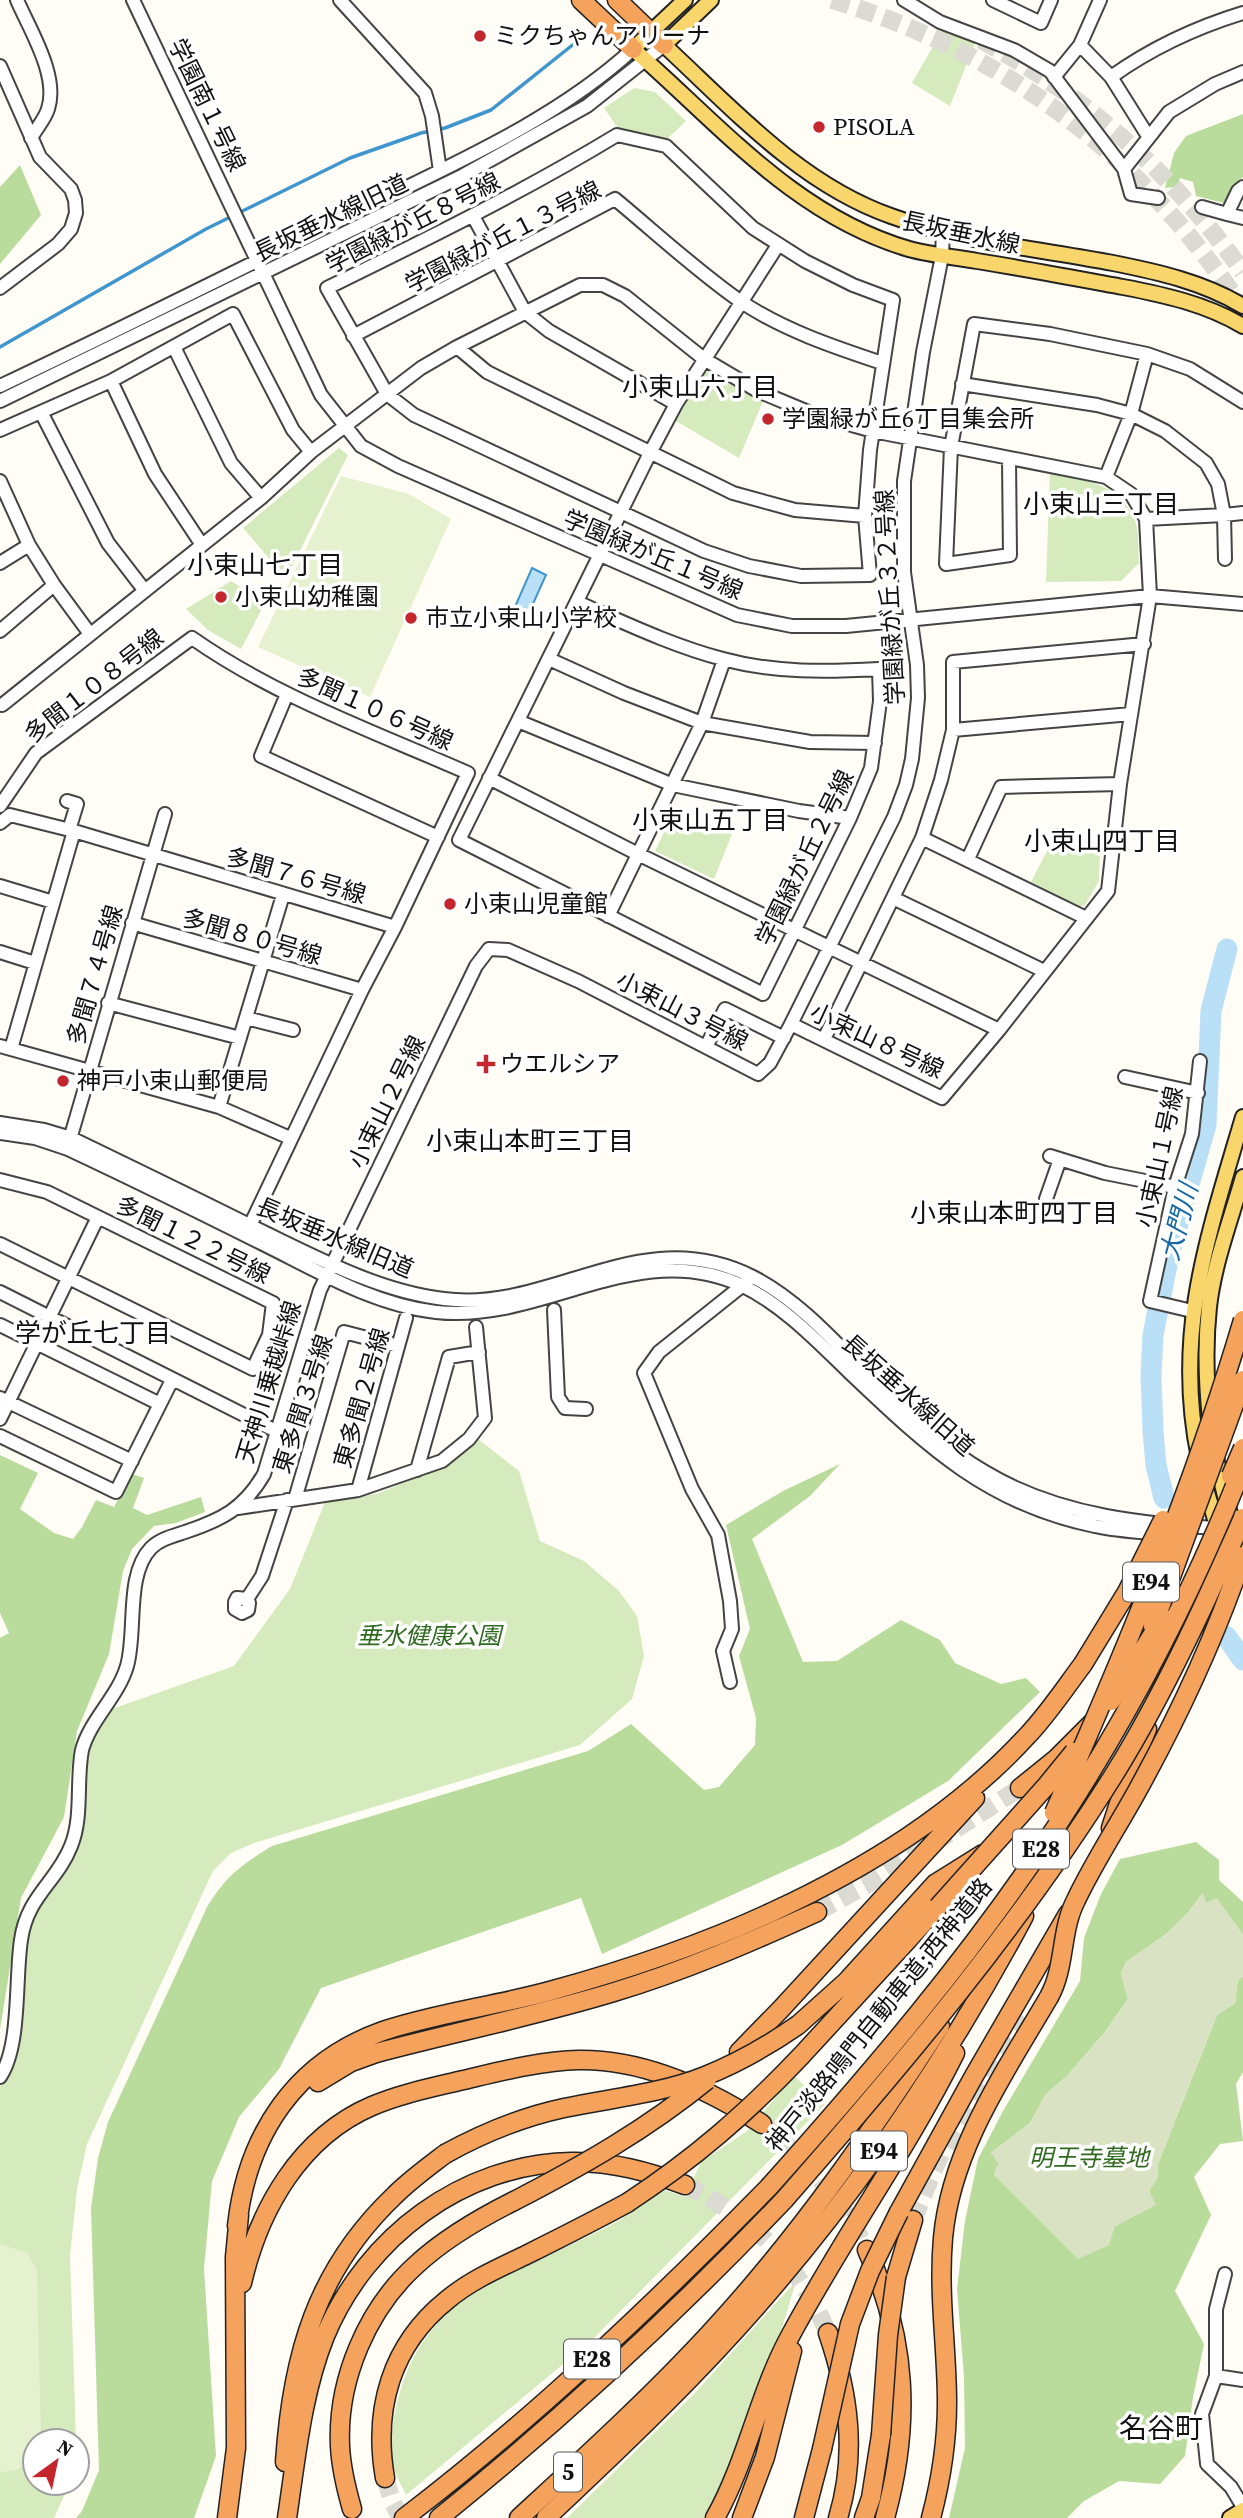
<svg xmlns="http://www.w3.org/2000/svg" width="1243" height="2518" viewBox="0 0 1243 2518" font-family="'Source Serif 4','Noto Sans JP',serif">
<rect width="100%" height="100%" fill="#fffdf5"/>
<!-- green -->
<path fill="#d5ebbd" d="M943,29L975,43L950,106L912,83Z
M634,88L655,92L686,121L665,141L620,131L604,108Z
M715,370L763,401L739,458L676,421L703,373Z
M339,448L348,455L286,578L243,528Z
M1050,472C1084,479 1124,485 1136,524C1139,535 1138,551 1139,563L1121,581L1046,582Z
M231,581L265,603L241,649L208,630L186,609Z
M674,812L732,834L714,879L655,851Z
M1100,843L1099,881L1085,905L1078,907L1031,882L1049,847Z
M478,1439L519,1471L540,1541L584,1561L619,1591L637,1616L644,1656L632,1699L580,1745L254,1843L231,1853L213,1871L87,2144L77,2189L70,2255L76,2441H35V2483H70L54,2518H0V2086L9,2077L16,2057L27,1938L37,1911L78,1848L85,1822L86,1756L92,1736L112,1709L234,1666L290,1589L325,1502L376,1494L443,1467Z
M794,2076L825,2104L592,2340L406,2495C402,2486 396,2476 393,2466C387,2445 394,2413 400,2392C432,2281 536,2269 623,2218C636,2210 649,2198 661,2189L685,2197L701,2162L747,2131Z
M796,2281C773,2362 743,2443 706,2518H567L694,2394Z"/>
<!-- forest -->
<path fill="#b9dc9c" d="M1243,114V177L1234,185L1224,203L1196,196L1193,182L1180,178L1177,187L1165,188L1174,153L1186,136Z
M20,165L41,215L0,264V187Z
M0,1455L38,1473L20,1509L54,1533L73,1539L82,1527L96,1500L114,1507L132,1474L144,1478L133,1508L147,1515L201,1497L205,1512L176,1523L154,1526L132,1549L123,1571L109,1654L77,1731L64,1817L21,1898L0,2030V1638L9,1633L0,1613Z
M840,1464L810,1496L752,1539L803,1662L837,1661L901,1620L940,1640L955,1663L1001,1684L1026,1678L1040,1692L948,1781L842,1845L602,1954L581,1898L321,1988L279,2069L239,2117L212,2181L204,2269L216,2456L194,2518H76L82,2511L99,2470L91,2208L98,2158L108,2122L207,1907C227,1875 240,1866 272,1846L588,1751L631,1724L704,1790L719,1787L755,1745L756,1718L739,1656L750,1629L726,1525L783,1491Z
M1196,1842L1219,1860V1880L1243,1902V1935L1217,1899L1206,1904L1202,1894L1187,1914L1165,1935L1126,1962L1121,1973L1128,1999L1105,2032L1067,2076L1046,2094L1030,2123L991,2153L1115,2226L1155,2205L1149,2191L1158,2177V2164L1217,2015L1235,2003L1238,1980L1243,1976V2072L1236,2084L1243,2141L1220,2144L1194,2177L1211,2215L1175,2291L1204,2344L1193,2397L1185,2456L1160,2484L1119,2481L1084,2501L1067,2518H949L965,2448L964,2377L957,2289L965,2221L978,2159L1003,2111L1080,1981L1084,1938L1101,1894L1120,1859Z"/>
<!-- cemetery -->
<path fill="#d9e3c4" d="M1203,1893L1206,1903L1217,1898L1243,1935V1976L1238,1980L1235,2003L1217,2015L1158,2164V2177L1149,2191L1156,2205L1115,2226L1109,2245L1078,2259L994,2175L996,2167L999,2164L991,2153L1030,2123L1046,2094L1067,2076L1105,2032L1128,1999L1121,1973L1126,1962L1165,1935L1187,1914Z"/>
<!-- pitch -->
<path fill="#e6f2cf" d="M341,476L409,494L451,519L370,697L258,647Z
M0,2244L27,2253L37,2270L41,2441H35C35,2463 22,2472 0,2472Z"/>
<!-- water -->
<path fill="#b9e0f7" stroke="#3f96cf" stroke-width="2" d="M532,568L546,575L528,615L514,609Z"/>
<g fill="none" stroke-linecap="round" stroke-linejoin="round">
<!-- stream -->
<path stroke="#3f96cf" stroke-width="3.5" d="M0,347L206,229L350,158L421,133L445,128L491,110L575,43"/>
<!-- river -->
<path stroke="#b9e0f7" stroke-width="21" d="M1164,1498L1156,1465L1153,1431L1151,1376L1153,1335L1169,1255L1206,1125L1211,1011L1227,949
M1226,1636L1243,1660"/>
<!-- highway-tunnel -->
<path stroke="#dbdad3" stroke-width="18" stroke-dasharray="18 9" stroke-linecap="butt" d="M832,0C1008,53 1142,156 1243,309
M981,40C1086,96 1175,176 1243,272
M817,1912L879,1878L1020,1788
M762,2124C809,2161 839,2197 867,2250
M685,2185C755,2220 797,2261 828,2333
M913,2220L938,2160L1019,2014
M385,2478L393,2503L401,2518"/>
<!-- minor casing -->
<g stroke="#444" stroke-width="16">
<path id="minor" d="M17,0C30,30 59,76 48,109C45,119 36,129 31,138
M133,0L321,395L361,446L398,466L737,615L792,626H846L1150,596L1243,604
M340,0L425,93L432,116L440,171
M904,0L940,22L1014,50L1050,71L1124,169L1131,194L1158,198
M993,0L1041,23L1051,0
M1080,45L1111,77L1148,136
M0,66L40,157L71,189L75,200L76,213L71,229L58,244L0,288
M1054,77L1080,45L1100,0
M1111,77C1153,47 1194,28 1243,13
M617,135L666,146L753,228L805,261L853,285L893,300L870,450L865,516L870,575L801,576L749,566L704,551L414,415L387,394L327,288C425,240 523,192 617,135Z
M1124,169L1169,112L1215,84L1243,72
M1243,187L1238,191L1227,214L1243,218
M1202,207L1227,214
M473,216L525,312L549,331L676,404
M353,336L615,199C656,233 697,271 740,301C783,330 834,347 882,363
M174,347L231,463L261,498
M457,347L487,372L733,493L795,510L865,516
M1147,354L1190,369L1243,402
M111,381L155,474L202,545
M962,384L1097,405L1131,414L1165,431L1206,463L1218,484L1224,515L1146,519
M0,386C119,330 236,271 354,213C448,166 555,121 633,49
M0,401L460,177L587,106L664,45
M41,412L108,543L145,591
M0,430L111,381L233,314L293,430L311,452
M1009,459L1010,555L946,564L951,447L974,324L1050,334L1147,354L1131,414L1106,477
M0,481L29,545L54,585L90,634
M1225,559L1224,515L1243,513
M0,563L29,545
M577,602C625,623 673,646 723,659C774,673 827,672 879,669L880,701L871,768L850,818L763,994L459,840L650,453L676,404L778,245
M0,631L54,585
M549,659L624,693L702,723L810,742L875,743
M287,694L261,756L438,837
M2,705L261,498L311,452L421,368L457,347L580,285H603L625,296L704,359L758,391L813,414L873,431L1106,477L1131,494L1146,519L1150,596L1120,784L1108,891L999,1030L638,854L489,778
M518,721L673,785L799,811L850,818
M953,730L1131,714
M67,801L77,804L69,830
M0,806L36,753L192,638C276,697 375,732 468,773L395,927
M0,823L10,815L74,831
M922,838L1086,918
M968,859L1001,787L1120,784
M0,886L53,902
M893,898L1044,971
M608,916L702,723L724,660
M132,923L362,990
M0,952L35,963
M108,1003L240,1038
M246,1018L293,1030
M791,1024L942,1098L999,1030
M824,1039L922,838L941,780L953,730V662L1144,644
M0,1046L219,1107L290,1138
M706,1047L725,1009L784,1038
M11,1049L74,831L395,927L362,990L247,1232
M1125,1077L1198,1093
M219,1107L283,895
M0,1123L44,1130L71,1138C131,1167 191,1196 251,1226C312,1255 376,1291 444,1299C552,1313 640,1220 753,1277C802,1302 841,1349 880,1387C913,1418 946,1449 985,1472C1060,1517 1149,1525 1235,1529
M0,1133L35,1138L68,1149C132,1179 197,1211 261,1243C316,1270 373,1305 436,1312C542,1324 635,1237 741,1285C783,1305 817,1341 850,1373C927,1446 987,1504 1095,1526C1117,1531 1140,1532 1162,1534
M68,1146L165,814
M1050,1156L1105,1173L1175,1187
M0,1180L47,1192L273,1303L269,1335L253,1369L0,1244
M1046,1199L1060,1159
M0,1292L276,1431
M554,1310L558,1397L565,1408L586,1409
M1192,1311L1150,1301L1175,1187L1192,1134L1200,1061
M0,1325L160,1404
M0,1398L132,1461
M0,1419L98,1217
M0,1436L116,1492L172,1380
M417,1470L449,1357L479,1352
M358,1490L406,1318
M295,1499L344,1332L398,1346
M238,1508L358,1490L442,1461L469,1439L485,1418L476,1327
M247,1599L237,1598L235,1602V1609L242,1613L248,1610L249,1603L247,1599L262,1576L287,1500
M730,1682L723,1651L732,1629L730,1601L718,1535L692,1489L644,1373L659,1352L748,1281
M0,2077C21,2046 15,1979 21,1940C27,1896 57,1882 71,1846C83,1817 76,1781 82,1750C90,1720 118,1697 127,1666C137,1631 125,1575 151,1548C160,1539 173,1536 185,1532C221,1520 244,1509 264,1474L320,1290L476,966L489,949L508,950L578,981L758,1074L770,1063L791,1024L894,817L906,785L912,759L918,698L917,665L904,572V481L923,352L942,256L943,231
M1225,2274L1216,2309V2376L1202,2414L1207,2464L1231,2487L1243,2507
M1216,2376L1243,2380"/>
</g>
<!-- major casing -->
<g stroke="#222" stroke-width="18">
<path id="major" d="M685,0L633,49C718,123 795,216 909,249C931,255 954,257 977,261C1026,269 1074,278 1123,287C1165,295 1206,304 1243,326
M711,0L664,45C733,109 800,184 891,216C962,242 1039,249 1113,263C1158,272 1203,282 1243,306
M1210,1419C1206,1381 1205,1344 1209,1307C1214,1263 1231,1219 1243,1177
M1215,1453C1222,1484 1228,1516 1243,1545
M1199,1458C1173,1333 1208,1236 1243,1117
M1204,1482L1219,1533
M1230,2518L1243,2510"/>
</g>
<!-- highway casing -->
<g stroke="#222" stroke-width="21">
<path id="highway" d="M581,0L633,49
M617,0L664,45
M1191,1615L1221,1540
M1020,1788L1056,1759L1092,1723
M1111,1828L1126,1782L1147,1729
M798,2025L846,1982L935,1884L983,1854
M739,2052L780,2010L975,1798
M801,2056L938,1907
M318,2082L351,2062L376,2053C455,2032 535,2016 614,1992C684,1971 751,1942 817,1912
M899,2212L974,2076L1068,1914
M237,2226C247,2135 295,2062 383,2031C437,2013 495,2006 550,1991C626,1970 701,1945 772,1912C867,1868 956,1813 1027,1736C1048,1714 1065,1688 1083,1664
M867,2250C907,2339 911,2424 885,2518
M896,2277L913,2220
M242,2283C259,2209 300,2137 372,2106C400,2094 430,2088 459,2081C498,2072 538,2061 579,2060C645,2059 708,2089 762,2124
M828,2333C849,2394 857,2455 838,2518
M285,2462C292,2356 316,2270 395,2195C410,2180 428,2167 445,2154
M385,2478C373,2409 391,2345 447,2300C471,2280 499,2268 526,2255C560,2238 594,2221 627,2203
M352,2509C346,2488 341,2468 340,2446C337,2380 367,2309 416,2265C445,2238 480,2218 514,2201
M227,2518L236,2448L235,2257L239,2215
M287,2518C296,2458 302,2393 325,2336C366,2237 463,2164 571,2162C611,2161 649,2172 685,2185
M404,2518C535,2418 654,2304 769,2187
M439,2518C561,2420 676,2313 784,2200
M519,2518C584,2458 650,2398 710,2333C798,2238 871,2133 940,2026
M546,2518C627,2442 708,2365 779,2280C873,2169 955,2045 1024,1916
M715,2518C746,2463 758,2398 787,2342C839,2243 905,2153 955,2053
M742,2518L765,2457L792,2351
M804,2518L822,2449
M864,2518L871,2498L881,2435
M931,2518C941,2480 947,2442 947,2403C947,2348 938,2294 943,2238C951,2149 1005,2072 1049,1997"/>
</g>
<!-- minor -->
<use href="#minor" stroke="#fff" stroke-width="12"/>
<!-- major -->
<use href="#major" stroke="#f9d66b" stroke-width="14"/>
<!-- highway -->
<use href="#highway" stroke="#f5a25d" stroke-width="18"/>
<!-- highway-bridge casing -->
<g stroke="#222" stroke-width="21" stroke-linecap="butt">
<path id="highway-bridge" d="M1231,1476L1243,1448
M1153,1626L1243,1380
M1083,1664L1127,1592L1163,1520
M1111,1701L1163,1618
M1054,1813C1125,1652 1193,1489 1243,1320
M938,1907L1047,1785L1074,1752
M1049,1997C1066,1966 1060,1931 1076,1900C1095,1860 1120,1823 1141,1784C1181,1711 1216,1635 1243,1556
M445,2154C483,2133 522,2117 564,2108C611,2098 660,2094 705,2076C738,2063 769,2045 798,2025
M769,2187C871,2073 971,1956 1056,1827C1130,1714 1193,1592 1243,1466
M784,2200C903,2064 1019,1927 1115,1773C1165,1692 1205,1604 1243,1518
M514,2201C582,2166 647,2129 707,2080
M627,2203C694,2159 746,2114 801,2056
M881,2435L888,2335L896,2277
M822,2449L850,2324L870,2271L899,2212"/>
</g>
<!-- highway-bridge -->
<use href="#highway-bridge" stroke="#f5a25d" stroke-width="18"/>
</g>
<!-- markers -->
<g fill="#c4262e" stroke="#fff" stroke-width="2.5">
<circle cx="480" cy="36" r="7"/>
<circle cx="819" cy="127" r="7"/>
<circle cx="768" cy="419" r="7"/>
<circle cx="221" cy="597" r="7"/>
<circle cx="411" cy="618" r="7"/>
<circle cx="450" cy="904" r="7"/>
<path d="M482.5 1053.5h7v7h7v7h-7v7h-7v-7h-7v-7h7z"/>
<circle cx="63" cy="1081" r="7"/>
</g>
<g text-anchor="middle" stroke-width="7" stroke-linejoin="round" paint-order="stroke">
<!-- shield labels -->
<g fill="#fff" stroke="#585858" stroke-width="2">
<rect x="1123" y="1562.5" width="56" height="39" rx="5"/>
<rect x="1013" y="1829.5" width="56" height="39" rx="5"/>
<rect x="851" y="2131.5" width="56" height="39" rx="5"/>
<rect x="564" y="2339.5" width="56" height="39" rx="5"/>
<rect x="554" y="2452.5" width="28" height="39" rx="5"/>
</g>
<g font-size="23" font-weight="bold" fill="#111">
<text x="1151" y="1590">E94</text>
<text x="1041" y="1857">E28</text>
<text x="879" y="2159">E94</text>
<text x="592" y="2367">E28</text>
<text x="568" y="2480">5</text>
</g>
<!-- poi labels -->
<g font-size="24" fill="#111" stroke="#fff" text-anchor="start">
<text x="494" y="44">ミクちゃんアリーナ</text>
<text x="833" y="135">PISOLA</text>
<text x="782" y="427">学園緑が丘6丁目集会所</text>
<text x="235" y="605">小束山幼稚園</text>
<text x="425" y="626">市立小束山小学校</text>
<text x="464" y="912">小束山児童館</text>
<text x="500" y="1072">ウエルシア</text>
<text x="77" y="1089">神戸小束山郵便局</text>
</g>
<!-- street labels -->
<g font-size="24" fill="#111" stroke="#fff">
<text transform="translate(207 105) rotate(64)" y="8">学園南１号線</text>
<text transform="translate(331 218) rotate(-26)" y="8">長坂垂水線旧道</text>
<text transform="translate(413 223) rotate(-27)" y="8">学園緑が丘８号線</text>
<text transform="translate(961 233) rotate(12)" y="8">長坂垂水線</text>
<text transform="translate(503 237) rotate(-27)" y="8">学園緑が丘１３号線</text>
<text transform="translate(653 555) rotate(23)" y="8">学園緑が丘１号線</text>
<text transform="translate(890 597) rotate(-93)" y="8">学園緑が丘３２号線</text>
<text transform="translate(94 686) rotate(-38)" y="8">多聞１０８号線</text>
<text transform="translate(375 709) rotate(24)" y="8">多聞１０６号線</text>
<text transform="translate(805 858) rotate(-64)" y="8">学園緑が丘２号線</text>
<text transform="translate(296 876) rotate(16)" y="8">多聞７６号線</text>
<text transform="translate(252 937) rotate(16)" y="8">多聞８０号線</text>
<text transform="translate(95 975) rotate(-74)" y="8">多聞７４号線</text>
<text transform="translate(682 1011) rotate(27)" y="8">小束山３号線</text>
<text transform="translate(877 1041) rotate(25)" y="8">小束山８号線</text>
<text transform="translate(387 1102) rotate(-64)" y="8">小束山２号線</text>
<text transform="translate(1160 1157) rotate(-78)" y="8">小束山１号線</text>
<text transform="translate(335 1238) rotate(23)" y="8">長坂垂水線旧道</text>
<text transform="translate(193 1240) rotate(26)" y="8">多聞１２２号線</text>
<text transform="translate(269 1382) rotate(-73)" y="8">天神川乗越峠線</text>
<text transform="translate(908 1395) rotate(42)" y="8">長坂垂水線旧道</text>
<text transform="translate(362 1398) rotate(-74)" y="8">東多聞２号線</text>
<text transform="translate(303 1404) rotate(-72)" y="8">東多聞３号線</text>
<text transform="translate(879 2015) rotate(-51)" y="8">神戸淡路鳴門自動車道;西神道路</text>
</g>
<!-- park labels -->
<g font-size="24" font-style="italic" fill="#2f6b1f" stroke="#fff">
<text x="429" y="1644">垂水健康公園</text>
<text x="1089" y="2166">明王寺墓地</text>
</g>
<!-- neighbourhood labels -->
<g font-size="26" fill="#111" stroke="#fff">
<text x="700" y="396">小束山六丁目</text>
<text x="1101" y="513">小束山三丁目</text>
<text x="265" y="574">小束山七丁目</text>
<text x="710" y="829">小束山五丁目</text>
<text x="1102" y="850">小束山四丁目</text>
<text x="530" y="1150">小束山本町三丁目</text>
<text x="1014" y="1222">小束山本町四丁目</text>
<text x="93" y="1342">学が丘七丁目</text>
</g>
<!-- water labels -->
<g font-size="26" font-style="italic" fill="#1768a6" stroke="#fff">
<text transform="translate(1179 1222) rotate(-75)" y="9">大門川</text>
</g>
<!-- quarter labels -->
<g font-size="28" fill="#111" stroke="#fff">
<text x="1161" y="2438">名谷町</text>
</g>
</g>
<!-- north arrow -->
<g transform="translate(56 2462) rotate(33)"><circle r="33" fill="#ffffff" stroke="#a0a0a0" stroke-width="2"/>
<path d="M0-5L12 26L0 18L-12 26Z" fill="#c4262e"/>
<text y="-10" font-size="19" font-weight="bold" text-anchor="middle" fill="#111111">N</text>
</g>
</svg>
